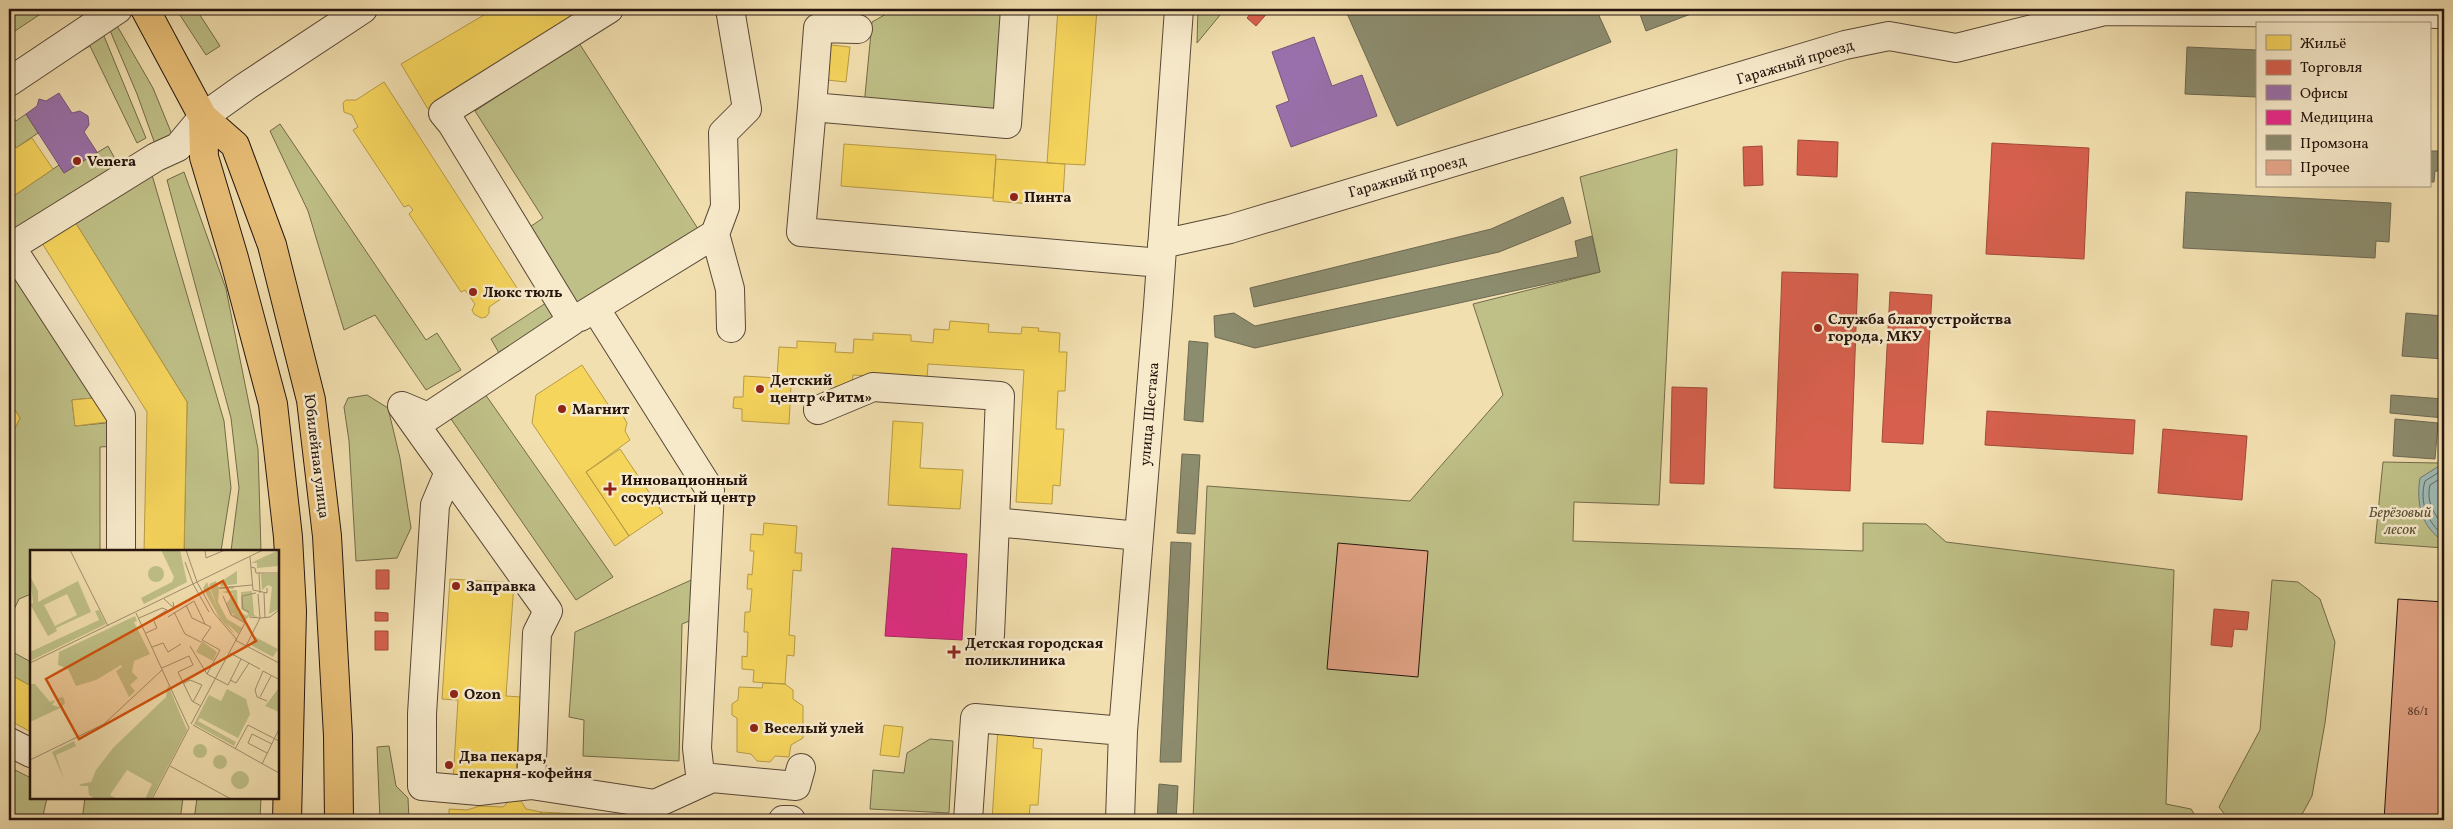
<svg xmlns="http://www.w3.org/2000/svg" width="2453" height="829" viewBox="0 0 2453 829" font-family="Vollkorn,serif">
<rect width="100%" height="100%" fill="#f2dfaf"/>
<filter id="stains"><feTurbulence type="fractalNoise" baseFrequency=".004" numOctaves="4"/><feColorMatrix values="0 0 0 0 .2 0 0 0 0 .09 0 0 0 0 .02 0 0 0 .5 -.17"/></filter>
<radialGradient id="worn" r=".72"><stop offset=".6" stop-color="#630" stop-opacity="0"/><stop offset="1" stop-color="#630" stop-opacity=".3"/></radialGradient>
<!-- green -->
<path fill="#bfc087" stroke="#726a4a" d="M9,9H48L9,35Z
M176,9H196L220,46L206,55Z
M895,9H1010L1002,119L864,106L872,22Z
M1198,9H1225L1197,43Z
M112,17L153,88L173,137L155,144L137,94L106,21Z
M99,24L146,138L137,143L90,46L74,55L68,45Z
M579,43L700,232L574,310L524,231L543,218L475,111Z
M9,111L16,121L26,114L38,133L16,148L14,144L9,147Z
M280,124L426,340L437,333L461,370L426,390L375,315L344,330L308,211L270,131Z
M108,146L120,168L9,236V199L59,165L64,173Z
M1677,149L1659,505L1574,502L1573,541L1863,551V523L1926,524L1946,542L2174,570L2166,804L2191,809L2198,820H1193L1207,486L1410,501L1503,395L1473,304L1600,272L1580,177Z
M184,172L226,289L258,449L261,551H231L239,488L231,418L167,180Z
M152,175L224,421L231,488L221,551H184L187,402L75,222Z
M20,266L104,397L72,400L75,426L115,422V446L100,447V551L31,552V594L19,599L9,620V440L20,418L9,401V274Z
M549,301L558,316L499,353L491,339Z
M485,394L613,577L576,600L451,419Z
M367,395L388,408L400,458L411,528L397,558L356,561L349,441L344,407L348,398Z
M2444,457L2439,538L2444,541V548L2375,543L2383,462L2438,463Z
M698,577L699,617L682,624L679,761L583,756L584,720L569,717L575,632Z
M2272,580L2298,582L2320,599L2335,642L2325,723L2312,796L2299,820H2229L2219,807L2260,730Z
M9,650L31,662V686L9,674Z
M930,739L953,741L949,813L870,809L873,770L904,773L907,753Z
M389,746L396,786L408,798L409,820H380L377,747Z
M9,767L31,778V798H47L42,820H9Z
M85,798H183L180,820H82Z
M197,798H261L260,820H194Z"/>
<!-- water -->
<path fill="#9ebab4" stroke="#6e7872" d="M2444,463V541C2421,528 2416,502 2420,478Z"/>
<!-- homes -->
<path fill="#f6d55c" stroke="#b79b45" d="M494,9H591L428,109L401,64Z
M1058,9H1097L1085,165L1047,163Z
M831,45L850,47L846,82L827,80Z
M384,82L517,288L489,307V313L486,317L481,318L474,314L472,310L475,304L465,290L461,292L409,214L413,210L409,205L404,207L353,130L358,127L352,115L344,112L343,103L346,100H356Z
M32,138L53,169L9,199V147L14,144L16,148Z
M844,144L996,155L993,198L841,186Z
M996,159L1065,164L1063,197L1032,195L1031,204L993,201Z
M75,222L187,402L184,552H144L147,412L42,243Z
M950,321L989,324L988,332L1021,334L1022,327L1039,328L1038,331L1060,333L1059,352H1067L1065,391H1058L1056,429H1064L1060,486L1053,485L1052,504L1016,502L1024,370L928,364L927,379L853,375L852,388L791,385L789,424L742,421V409L733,408L734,397H743L744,376L777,378L779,347L797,348V341L836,343L835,352L853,353L854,339L873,340V333L911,335V341L933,343L934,329L949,330Z
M582,365L613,412L622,414L627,423L625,431L630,440L586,472L629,536L615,546L532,423L536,395Z
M104,397L107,422L75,426L72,400Z
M9,401L20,418L9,440Z
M893,421L923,423L920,468L963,470L960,509L888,505Z
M620,449L663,513L629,536L586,472Z
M764,523L797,526L795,553H802L801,571L793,570L789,635L795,636L794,656L787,655L785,684L753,682L754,670L742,669V656L747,657L748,632H744L745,612H750L752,589H747L748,574L752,575L754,551H750L751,534L763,535Z
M450,579L514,583L506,696L521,697L516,775L496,774V784L453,781L458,700L442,699Z
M9,674L31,686V732L9,720Z
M763,683L785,684L793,690V699L803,706V738L791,745L789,757L775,756L770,762L757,761L751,754L737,752V718L732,715V704L738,700L739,687L762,688Z
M884,725L903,727L899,757L880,755Z
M998,728L1034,731L1033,748L1042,749L1038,805H1030L1029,820H992Z
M510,800L521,801L526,809L541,812V820H449V809L467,810L480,806L503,807Z
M541,812L614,816L613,820H541Z"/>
<!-- shops -->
<path fill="#d6604d" stroke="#a1493a" d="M1254,9H1271L1256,26L1247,18Z
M1798,140L1838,142L1837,177L1797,175Z
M1992,143L2089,148L2084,259L1986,254Z
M1762,146L1763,185L1744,186L1743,147Z
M1782,272L1858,274L1850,491L1774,488Z
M1890,292L1932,295L1923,444L1882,442Z
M1672,387L1707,388L1704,484L1670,483Z
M1987,411L2135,420L2133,454L1985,445Z
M2163,429L2247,436L2242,500L2158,493Z
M376,570H389V589H376Z
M2214,609L2249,612L2247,630L2234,629L2232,647L2211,645Z
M375,612L388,613V621H375Z
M375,631H388V650H375Z"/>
<!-- offices -->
<path fill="#9970ab" stroke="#76547c" d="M1314,37L1332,86L1362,75L1377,116L1291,147L1276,106L1289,101L1272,52Z
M59,93L72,113L80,111L88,116L89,125L84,132L97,152L64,173L26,114L37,106L39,99L46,101Z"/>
<!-- health -->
<path fill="#e7298a" stroke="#ad2365" d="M892,548L967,554L962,640L885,636Z"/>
<!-- industry -->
<path fill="#8c8c6e" stroke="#6d6851" d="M1345,9H1596L1611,42L1397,126Z
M1638,9H1704L1646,31Z
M2187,47L2257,50V97L2185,94Z
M2429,151H2444V171H2435L2434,182H2429Z
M2186,192L2391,203L2389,242L2376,241L2375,258L2183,248Z
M1563,197L1571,223L1499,252L1254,307L1250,288L1491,229Z
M1592,236L1600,272L1255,348L1215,337L1214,316L1234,313L1255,326L1578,257L1575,241Z
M2406,313L2444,316V359L2402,356Z
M1189,341L1208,343L1203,422L1184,420Z
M2391,395L2444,399V418L2390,413Z
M2395,419L2438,423L2435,459L2393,456Z
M1182,454L1200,455L1195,534L1177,533Z
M1171,542L1191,543L1181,762H1160Z
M1159,784L1178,786L1176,820H1157Z"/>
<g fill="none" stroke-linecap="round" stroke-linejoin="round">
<!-- shore -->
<path stroke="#626761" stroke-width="1" d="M2444,469L2425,481C2419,502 2427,522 2444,536
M2444,476L2430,485C2426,503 2434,513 2444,527"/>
</g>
<!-- building -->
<path fill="#e3a486" stroke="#25140e" d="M1338,543L1428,551L1418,677L1327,669Z
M2398,599L2444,602V820H2384Z"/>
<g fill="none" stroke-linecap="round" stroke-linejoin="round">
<!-- minor casing -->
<g stroke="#584736" stroke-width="30">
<path id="minor" d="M730,9L747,109L723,133L725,207L715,234L730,289L731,328
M1015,9L1007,124L812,107L801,232L1161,263
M9,82L118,9
M812,107L818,28L858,29
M1162,244L1230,229L1845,45L1889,36L1956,48L2105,11L2444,14
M595,308L710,490L697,748L701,783
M580,317L715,234
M402,406L428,417L572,321L452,124L443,113L609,9
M402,406L548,611L537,633L531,785
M818,410L873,387L1000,396L995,522L1139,536
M449,472L435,505L422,714V786L479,791L531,785L655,804L712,778L796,786L801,768
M121,552V416L11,247L156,157L178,147L203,117L245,87L363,9
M990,635L995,522
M9,742L31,753
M783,820H791
M968,820L975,718L1123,731
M1120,820L1123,731L1158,305L1179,9"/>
</g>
<!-- major casing -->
<g stroke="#25140e" stroke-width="30">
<path id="major" d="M145,9L203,117L235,145L272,245L311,400L327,536L338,736L339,820
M203,117L204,157L234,258L273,404L288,537L292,611L287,820"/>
</g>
<!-- minor -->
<use href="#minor" stroke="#f7eacb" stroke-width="28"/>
<!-- major -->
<use href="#major" stroke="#e9c078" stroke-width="28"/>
</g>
<!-- markers -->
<g fill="#8f2418" stroke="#f7eacb" stroke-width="2">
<circle cx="77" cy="161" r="5"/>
<circle cx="1014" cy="197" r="5"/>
<circle cx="473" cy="292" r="5"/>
<circle cx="1818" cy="328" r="5"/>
<circle cx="760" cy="389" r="5"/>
<circle cx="562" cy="409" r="5"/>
<path d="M607.5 481.5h5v5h5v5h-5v5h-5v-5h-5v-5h5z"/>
<circle cx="456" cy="586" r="5"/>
<path d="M951.5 644.5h5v5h5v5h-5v5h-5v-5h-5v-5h5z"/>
<circle cx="454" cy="694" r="5"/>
<circle cx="754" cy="728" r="5"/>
<circle cx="449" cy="765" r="5"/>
</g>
<g text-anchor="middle" stroke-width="5" stroke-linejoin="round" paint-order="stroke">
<!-- number labels -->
<g font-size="12" fill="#54382c">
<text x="2418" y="715">86/1</text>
</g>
<!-- street labels -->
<g font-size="15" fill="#25140e" stroke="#f7eacb">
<text transform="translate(1795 62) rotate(-17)" y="5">Гаражный проезд</text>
<text transform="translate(1407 176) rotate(-16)" y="5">Гаражный проезд</text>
<text transform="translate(1149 414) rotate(-85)" y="5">улица Шестака</text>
<text transform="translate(317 456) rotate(83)" y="5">Юбилейная улица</text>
</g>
<!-- poi labels -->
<g font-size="15" font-weight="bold" fill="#25140e" stroke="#f7eacb" text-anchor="start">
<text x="87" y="166">Venera</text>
<text x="1024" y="202">Пинта</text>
<text x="483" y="297">Люкс тюль</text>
<text x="1828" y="324">Служба благоустройства<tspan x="1828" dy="17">города, МКУ</tspan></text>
<text x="770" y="385">Детский<tspan x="770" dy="17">центр «Ритм»</tspan></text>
<text x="572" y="414">Магнит</text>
<text x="621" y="485">Инновационный<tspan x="621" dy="17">сосудистый центр</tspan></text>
<text x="466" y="591">Заправка</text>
<text x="965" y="648">Детская городская<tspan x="965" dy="17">поликлиника</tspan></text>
<text x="464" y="699">Ozon</text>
<text x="764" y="733">Веселый улей</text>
<text x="459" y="761">Два пекаря,<tspan x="459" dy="17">пекарня-кофейня</tspan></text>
</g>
<!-- park labels -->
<g font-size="15" font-style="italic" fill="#5b5038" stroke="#f7eacb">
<text x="2400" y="517">Берёзовый<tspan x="2400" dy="17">лесок</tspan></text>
</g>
</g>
<!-- overview -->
<g transform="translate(30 550)">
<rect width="249" height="249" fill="#f2dfaf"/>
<path d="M131,0H150L157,32L114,54L111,48L142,32L144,27ZM249,0V16L227,18V13H221ZM118 24a8 8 0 1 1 16 0a8 8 0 1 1-16 0ZM207,21V34L191,36L190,32ZM231,24H249V59L239,64L242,37L238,35L232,40ZM0,26L8,41V52L48,31L61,62L26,78L27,81L18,86L0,54L3,53ZM37,44L47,65L25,76L14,55ZM186,31L188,37L204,36V39H189L188,52L197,69L212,78L208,84L197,73L206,86L190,69L173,38L177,32L188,60L179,34ZM204,40H207L208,61L217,66L218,63L211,59V42L222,41L224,65L228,67L219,66L214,72L203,66L204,63L201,65L196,54L203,44L191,42ZM69,60L76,74L0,111V102L69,70L65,61ZM105,66L107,71L104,72L120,104L104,111L102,122L108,128L100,135L105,141L99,147L86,121L92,117L91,115L66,130L46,136L38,119L28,115L29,102ZM225,87L248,99L243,107L221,95ZM172,91L187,102L183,111L166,102ZM249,131V162L235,156L248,139ZM0,134H5L20,152L25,150L22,155L29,157L32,152L27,149L33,147L35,153L30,158L0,172ZM138,135L157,180L121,249H115L122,234L97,220L80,245L87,249H65L59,245L58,236H49L51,234L61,232L66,220L83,198L136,147ZM197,139L216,149L220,164L208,188L170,168L168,171L206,192L204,196L164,174L179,145L191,151ZM44,191L46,196L26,205L34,229L22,202ZM163 201a7 7 0 1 1 14 0a7 7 0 1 1-14 0ZM183 212a7 7 0 1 1 14 0a7 7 0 1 1-14 0ZM201 230a9 9 0 1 1 18 0a9 9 0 1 1-18 0Z" fill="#bfc087" fill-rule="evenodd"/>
<path fill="none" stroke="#a08e6f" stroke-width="1" d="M40,0L78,76M175,0L176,8L195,0M220,7L223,40L237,43V38M155,12L163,34M221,17L225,18L226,23H249M229,23L230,43M163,34L179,62M190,38L222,35M234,43L235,68M134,49L144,58L143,52M156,55L162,68L181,77L172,90L190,100L177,124L198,135L211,109M144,62L155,84L171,92M219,62L213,59L212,46L226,43M106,63L159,178L122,249M138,67L164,51L175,74M219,67L230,68L228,44M109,68L132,58L137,60L123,69L127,78L116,83M205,90L249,113M207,90L184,63L167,32L233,0M160,96L177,124M216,96L230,68L240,67L249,60M122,97L133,93L138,102L151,94M200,103L230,119M0,113L167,32L156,0M132,118L159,106L163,115L148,122L162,151L171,156M233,121L225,140L227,147L237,151M233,121L248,129M200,130L206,133L219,113M154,133L160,130L172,135L163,152M230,147L241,126M161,174L215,73L201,65L193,46M163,175L249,223M205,199L218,175L249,191M237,203L218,193L222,184L242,194M0,210L74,174L132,120M232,214L249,179M140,216L201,249"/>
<path fill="#d4520c" fill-opacity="0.15" stroke="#d4520c" stroke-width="2.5" d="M193,31L226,91L49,189L16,129Z"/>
<rect width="249" height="249" fill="none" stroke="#25140e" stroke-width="2.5"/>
</g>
<!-- margin -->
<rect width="2453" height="829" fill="none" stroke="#f2dfaf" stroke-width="30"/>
<rect x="10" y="10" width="2433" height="809" fill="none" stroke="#25140e" stroke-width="2.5"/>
<rect x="15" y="15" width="2423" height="799" fill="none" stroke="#25140e"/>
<!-- legend -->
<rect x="2256" y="22" width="175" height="165" fill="#f7eacb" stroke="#a3947f"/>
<rect x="2266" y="35" width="25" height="15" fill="#f6d55c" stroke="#a3947f"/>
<text x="2300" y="48" font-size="15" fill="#25140e">Жильё</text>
<rect x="2266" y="60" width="25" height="15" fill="#d6604d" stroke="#a3947f"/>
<text x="2300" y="72" font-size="15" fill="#25140e">Торговля</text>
<rect x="2266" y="85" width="25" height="15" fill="#9970ab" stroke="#a3947f"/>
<text x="2300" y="98" font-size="15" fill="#25140e">Офисы</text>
<rect x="2266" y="110" width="25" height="15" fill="#e7298a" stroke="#a3947f"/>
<text x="2300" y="122" font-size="15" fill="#25140e">Медицина</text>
<rect x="2266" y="135" width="25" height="15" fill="#8c8c6e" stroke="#a3947f"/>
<text x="2300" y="148" font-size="15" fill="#25140e">Промзона</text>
<rect x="2266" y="160" width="25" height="15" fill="#e3a486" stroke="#a3947f"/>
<text x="2300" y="172" font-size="15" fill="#25140e">Прочее</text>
<rect width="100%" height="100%" filter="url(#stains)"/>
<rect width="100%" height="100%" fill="url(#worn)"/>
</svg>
